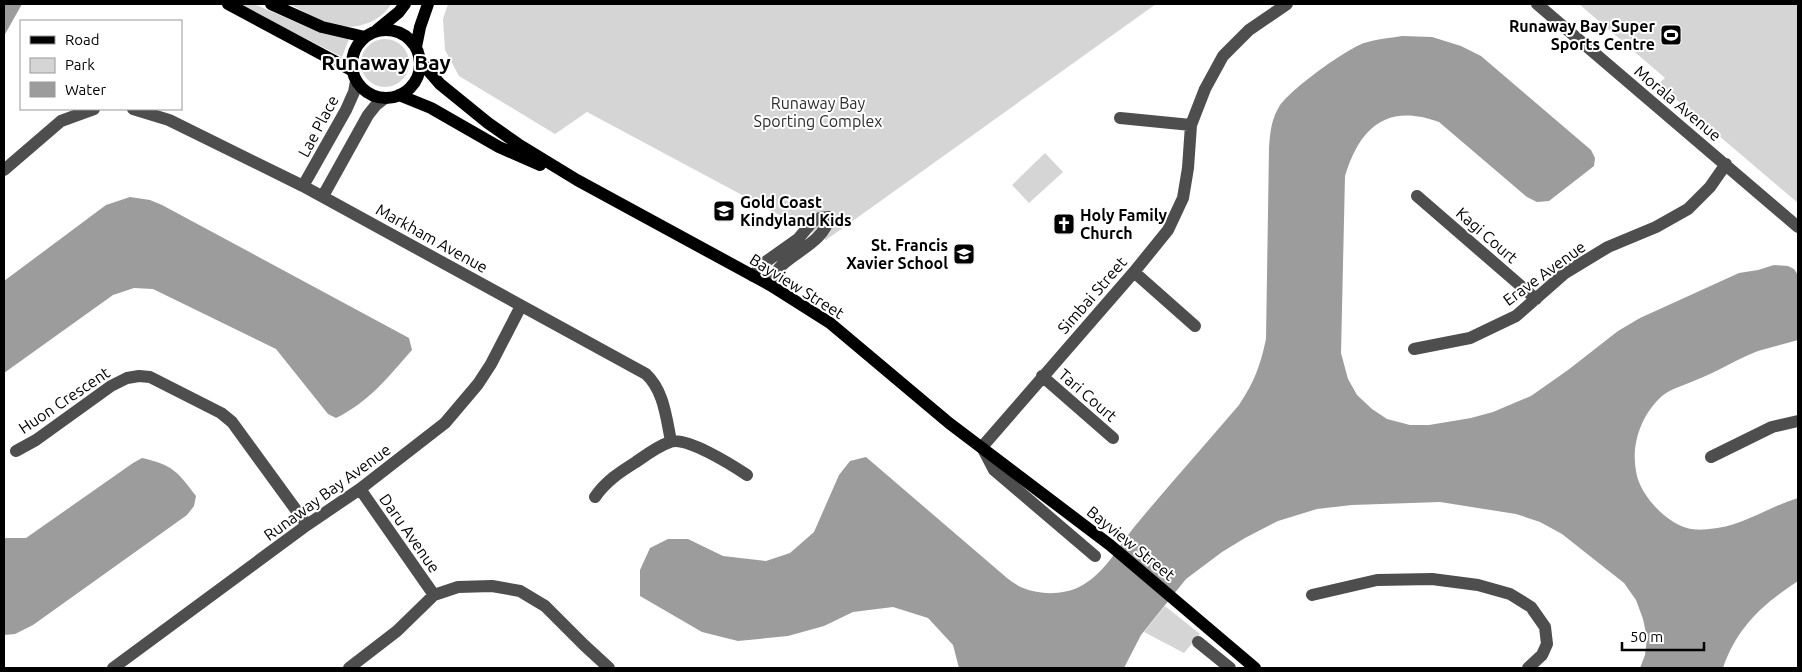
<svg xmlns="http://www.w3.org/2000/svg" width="1802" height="672" viewBox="0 0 1802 672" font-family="Ubuntu,sans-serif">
<rect width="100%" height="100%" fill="#fff"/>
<!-- green -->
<path fill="#d5d5d5" d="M238,4H254L309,28L349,39L342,57Z
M289,4H391C379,25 349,32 327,23C314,18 301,10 289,4Z
M448,4H1156L826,240L587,112L555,134L459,76L445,50L443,19Z
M1579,4H1798V203L1658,84L1665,78Z
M361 63a24 24 0 1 1 48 0a24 24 0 1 1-48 0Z
M1045,153L1063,172L1029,203L1012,185Z
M1165,606L1200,634L1184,653L1144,632Z"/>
<!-- water -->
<path fill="#9c9c9c" d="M4,4H22L4,36Z
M1402,36L1432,37L1461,46L1481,56L1591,150L1595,158L1594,166L1549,201L1537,202L1527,197L1439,122C1387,103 1360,127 1345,176L1341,353L1348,379L1357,395L1372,409L1387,419L1410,425H1429L1471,418L1493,412L1531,396L1568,370L1618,331L1640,318L1739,273L1758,270L1774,265L1788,266L1794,269L1798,275V340C1785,344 1771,347 1758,351C1737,359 1717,372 1696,380C1685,385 1672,388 1662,396C1641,415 1631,444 1636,471C1639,494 1665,522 1687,528C1693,530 1703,530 1709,529C1741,527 1768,507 1798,498V581C1763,604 1737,627 1723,668H1640L1645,655L1647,638L1643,619L1636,600L1624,583L1562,534L1540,522L1516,514L1440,502L1352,505L1317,509L1278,521L1245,538L1222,552L1186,579L1141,635L1124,668H959L953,645L928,618L893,607L853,612L824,626L788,636L738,641L702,632L640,596V570L650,548L668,539H688L723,556L766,561L790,553L814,532L839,475L850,461L866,457L1007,578C1012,582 1018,586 1023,588C1040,595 1063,595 1079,587C1105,574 1117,548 1135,526C1169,485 1205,445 1239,405C1254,382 1260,367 1266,339L1269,148C1270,134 1271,120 1279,107C1289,90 1345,50 1364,43C1377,39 1390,38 1402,36Z
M130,197L150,200L162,205L409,338L412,350C388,377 369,402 336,418L328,414L276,349L153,289L134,288L113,295L4,373V281L106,205Z
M142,458C173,465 178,472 196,496L194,506L187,515L33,625L15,634L4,635V538H26L133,463Z"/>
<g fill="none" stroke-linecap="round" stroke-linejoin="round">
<!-- minor -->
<path stroke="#4e4e4e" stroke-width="12" d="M1537,4L1798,227
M133,109L169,120L303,186L646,374C664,391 666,417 671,441
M1120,118L1191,125
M4,170L61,121L94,109
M303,186L346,110L354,92L356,81
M323,196L368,115L376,105L385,98
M1417,196L1536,299
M1134,272L1195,326
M753,276L764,263L798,239L812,222L820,218L829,217C825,240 798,250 782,265C776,271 773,277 770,285
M1414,349L1470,338L1516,316L1565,273L1608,247L1656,227L1688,209L1710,187L1726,164
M1042,376L1113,438
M16,451L36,440L111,386L127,378L139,376L150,377L221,413L232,422L307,525
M1711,457L1772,427L1798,421
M360,489L434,595
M595,497C606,481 620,472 636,462C646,455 658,446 670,442C686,436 732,465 747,475
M1095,556L994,470L982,447L1134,272L1168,230L1183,198L1188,168L1191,125L1205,89L1223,56L1249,30L1287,4
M1312,595L1377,580L1432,579L1478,585L1510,594L1531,607L1545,627L1547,644L1542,655L1528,668
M1198,642L1230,668
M113,668L307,525L360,489L445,423L478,384L491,364L521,306
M349,668L397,631L434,595L458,587L492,586L520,591L545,606L584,645L609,668"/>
<!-- major -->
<path stroke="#000" stroke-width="12" d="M228,4L353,71
M271,4L322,27L365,37
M352 64a34 34 0 1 1 68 0a34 34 0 1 1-68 0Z
M377,30L399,12L405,4
M416,47L420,27L428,4
M420,61L440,84L488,123L518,144L577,180L770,285L830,323L949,423L1110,545L1255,668
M399,95L431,108L499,147L540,165"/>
</g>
<!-- icons -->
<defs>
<g id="stadium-square" transform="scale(1.125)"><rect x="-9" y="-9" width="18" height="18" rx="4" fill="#000" stroke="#fff"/><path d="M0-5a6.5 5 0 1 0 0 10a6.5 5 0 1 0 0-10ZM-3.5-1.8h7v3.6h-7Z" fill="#fff"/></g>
<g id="school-square" transform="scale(1.125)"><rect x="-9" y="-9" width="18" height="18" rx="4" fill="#000" stroke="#fff"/><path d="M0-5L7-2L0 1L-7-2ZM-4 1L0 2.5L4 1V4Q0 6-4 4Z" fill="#fff"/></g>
<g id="church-square" transform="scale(1.125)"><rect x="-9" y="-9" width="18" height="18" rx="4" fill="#000" stroke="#fff"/><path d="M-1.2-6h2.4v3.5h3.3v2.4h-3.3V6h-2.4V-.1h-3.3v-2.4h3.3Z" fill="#fff"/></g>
</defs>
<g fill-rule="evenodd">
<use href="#stadium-square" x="1671" y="35"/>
<use href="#school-square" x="724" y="211"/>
<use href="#church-square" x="1064" y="224"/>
<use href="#school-square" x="964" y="254"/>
</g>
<g text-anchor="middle" stroke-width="4" stroke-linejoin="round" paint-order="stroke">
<!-- poi labels -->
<g font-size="16" font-weight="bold" fill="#000" stroke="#fff" text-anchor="end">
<text x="1655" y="32">Runaway Bay Super<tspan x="1655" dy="18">Sports Centre</tspan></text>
<text x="740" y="208" text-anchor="start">Gold Coast<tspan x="740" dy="18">Kindyland Kids</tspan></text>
<text x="1080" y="221" text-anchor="start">Holy Family<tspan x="1080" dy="18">Church</tspan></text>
<text x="948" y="251">St. Francis<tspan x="948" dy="18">Xavier School</tspan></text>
</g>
<!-- park labels -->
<g font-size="16" fill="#2c2c2c" stroke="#fff">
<text x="818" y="109">Runaway Bay<tspan x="818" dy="18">Sporting Complex</tspan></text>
</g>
<!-- street labels -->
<g font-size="16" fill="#000" stroke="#fff">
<text transform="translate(1678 103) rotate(40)" y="6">Morala Avenue</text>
<text transform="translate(318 126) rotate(-62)" y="6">Lae Place</text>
<text transform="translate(1487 235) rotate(41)" y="6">Kagi Court</text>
<text transform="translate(432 238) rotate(29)" y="6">Markham Avenue</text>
<text transform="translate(1544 273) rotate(-36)" y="6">Erave Avenue</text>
<text transform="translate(797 286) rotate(32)" y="6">Bayview Street</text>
<text transform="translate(1092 295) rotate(-49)" y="6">Simbai Street</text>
<text transform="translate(1088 395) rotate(41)" y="6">Tari Court</text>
<text transform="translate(64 400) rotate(-34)" y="6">Huon Crescent</text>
<text transform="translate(327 492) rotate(-36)" y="6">Runaway Bay Avenue</text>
<text transform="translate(410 533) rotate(55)" y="6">Daru Avenue</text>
<text transform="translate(1131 543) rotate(39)" y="6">Bayview Street</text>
</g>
<!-- district labels -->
<g font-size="21" font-weight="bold" fill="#000" stroke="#fff">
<text x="386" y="70">Runaway Bay</text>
</g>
</g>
<!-- border -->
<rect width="1802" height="672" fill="none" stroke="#000000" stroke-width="10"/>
<!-- legend -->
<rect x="20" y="20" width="162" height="90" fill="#ffffff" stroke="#999999"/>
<rect x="30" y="36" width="25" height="8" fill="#000000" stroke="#999999"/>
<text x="65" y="45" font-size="15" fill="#000000">Road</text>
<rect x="30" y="58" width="25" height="15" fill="#d5d5d5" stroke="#999999"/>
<text x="65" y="70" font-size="15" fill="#000000">Park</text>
<rect x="30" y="82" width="25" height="15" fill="#9c9c9c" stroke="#999999"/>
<text x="65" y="95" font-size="15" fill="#000000">Water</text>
<!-- scale -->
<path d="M1622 642v8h82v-8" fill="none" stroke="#000000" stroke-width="2.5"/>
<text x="1630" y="642" font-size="15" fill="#000000" stroke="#ffffff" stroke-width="4" paint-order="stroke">50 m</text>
</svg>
